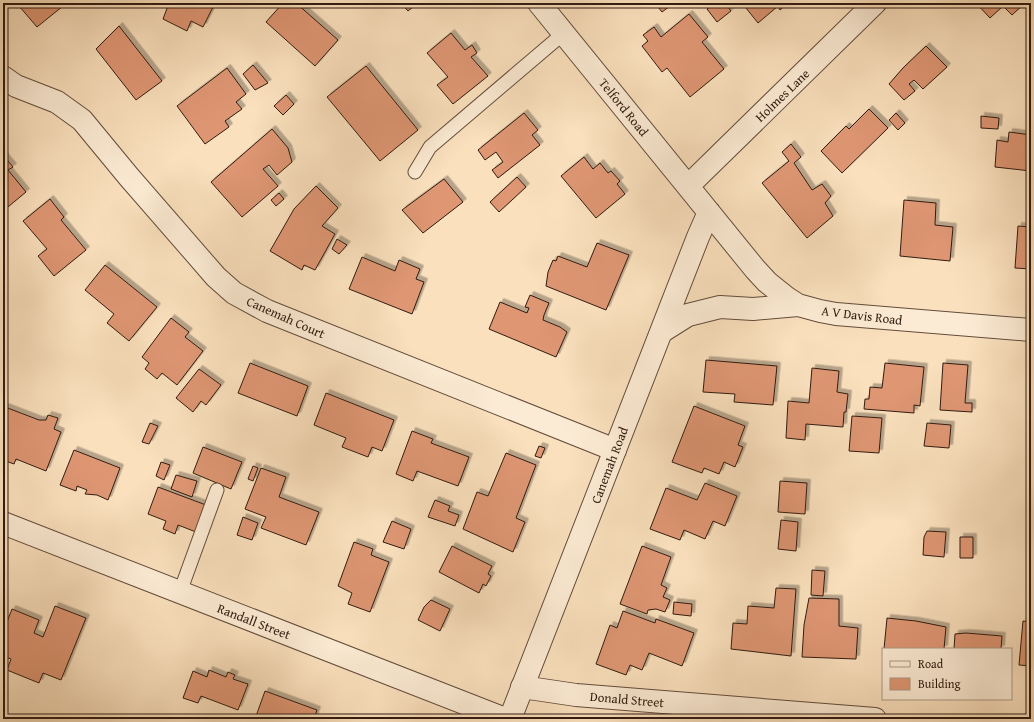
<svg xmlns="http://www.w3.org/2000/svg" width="1034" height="722" viewBox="0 0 1034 722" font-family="'Gentium Book Plus',serif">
<defs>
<filter id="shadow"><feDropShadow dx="3.5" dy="-3.5" stdDeviation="0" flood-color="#0004"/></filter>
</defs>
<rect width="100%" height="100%" fill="#fae0bd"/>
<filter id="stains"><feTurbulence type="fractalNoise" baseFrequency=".005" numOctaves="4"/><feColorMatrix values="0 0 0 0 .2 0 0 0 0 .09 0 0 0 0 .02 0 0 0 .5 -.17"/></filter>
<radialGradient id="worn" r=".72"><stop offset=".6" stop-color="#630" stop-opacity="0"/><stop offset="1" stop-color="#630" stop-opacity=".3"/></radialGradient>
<!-- building -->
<path fill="#de9673" stroke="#311b10" filter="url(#shadow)" d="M12,3H60L63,6L37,27L19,6L16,8Z
M169,3H215L203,27L191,21L187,31L163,19Z
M283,3H296L338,40L315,66L266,22Z
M401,3H418L408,11Z
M655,3H674L662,12Z
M715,3H725L731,11L717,22L707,9Z
M742,3H788L780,10L778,6L758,23Z
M976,3H1025L1012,15L1003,6L990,18Z
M689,14L708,37L702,42L724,69L690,97L667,68L662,72L642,46L648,41L643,35L654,27L661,37Z
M119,26L162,81L136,100L96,49Z
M451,33L465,50L472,45L477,53L471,57L488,76L453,104L437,85L448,77L427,53Z
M926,46L947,67L923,89L914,80L909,84L915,91L904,100L889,84L903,68Z
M253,65L268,83L255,90L243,74Z
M366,66L418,130L380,161L327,97Z
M227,68L246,94L236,102L242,109L225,121L229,127L205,144L177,106Z
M286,95L294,104L283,115L274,106Z
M869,109L888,128L842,173L821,151L846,126L849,129Z
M524,113L538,130L532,135L540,145L498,178L492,170L503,162L496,152L485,160L478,150Z
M896,113L905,123L898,130L889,120Z
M981,116L999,118L998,129L981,128Z
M272,129L288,148L292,162L277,175L269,165L263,169L278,186L242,217L211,182Z
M1009,132L1031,135V171L995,167L997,140L1008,142Z
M791,144L801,157L794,163L812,190L822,184L831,196L825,203L833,216L807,238L762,183L789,161L782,152Z
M3,155L13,167L8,170L26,192L3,211Z
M584,157L593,169L600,163L608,173L611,171L620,181L617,184L625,194L596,218L561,176Z
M517,177L526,187L499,212L490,202Z
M444,179L463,202L423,233L402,210Z
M316,186L338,208L322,226L335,234L315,270L304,265L302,270L270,251L294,209Z
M279,193L284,199L276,206L271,200Z
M50,199L64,217L61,220L86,250L54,276L38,256L47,249L23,221Z
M904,200L936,203L935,225L953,227L950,261L900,256Z
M1018,226L1031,227V269L1015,268Z
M337,239L347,245L339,254L332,249Z
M597,243L629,255L606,310L546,286L548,272L553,260L556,261L558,256L587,267Z
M362,257L395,271L399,260L420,269L416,279L424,282L412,314L349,289Z
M105,265L157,307L129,341L107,323L114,314L85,290Z
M530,295L549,303L544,315L543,320L560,327L567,332L556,357L489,329L500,302L527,313L529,308L525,307Z
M171,318L189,332L185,337L203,351L177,385L162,373L157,379L145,369L149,363L142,357Z
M706,360L777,366L773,405L734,402L735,394L703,392Z
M250,363L308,386L297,416L238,393Z
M885,363L924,367L920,406L914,405V413L864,409L865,399H869L870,387L882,388Z
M943,363L968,365L965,403H972V412L940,410Z
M812,368L839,371L837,392L848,394L846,412H844L843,427L806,424L805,440L786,438L788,401L809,403Z
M199,369L221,385L206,405L201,401L193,412L176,398Z
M326,393L394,420L382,451L372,447L368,457L342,447L346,438L314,425Z
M694,406L745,426L738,445L743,447L735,467L724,462L719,474L704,468L702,473L672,462Z
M5,407L39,420H46L48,415L58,418L54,429L61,432L46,471L16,459L14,464L3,460V414Z
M852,416L882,418L879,453L849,451Z
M150,423L158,426L149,444L142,442Z
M927,423L951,425L949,448L924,446Z
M412,431L433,439L431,443L469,457L458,486L417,471L413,481L396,474Z
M539,446L545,448L541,458L535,456Z
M203,447L242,462L231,489L193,473Z
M74,450L120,468L108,500L97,495L85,494L87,490L77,486L76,491L60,485Z
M506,453L536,465L516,518L525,522L513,552L463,529L477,492L488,496Z
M161,462L170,465L164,480L156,476Z
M253,466L258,468L253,481L248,479Z
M261,468L286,477L279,497L319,512L306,545L261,528L266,517L245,509Z
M176,475L197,481L192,497L171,489Z
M780,481L807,483L805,514L778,512Z
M705,483L737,496L725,526L713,521L705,539L684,530L680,540L650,529L666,488L697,500Z
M158,487L206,505L196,532L178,525L175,534L163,529L166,521L148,514Z
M435,500L450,506L448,511L459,515L455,526L428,517Z
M243,517L258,523L252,540L237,535Z
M781,520L798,522L796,551L778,549Z
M392,521L411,529L404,549L383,542Z
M927,531L946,532L944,557L923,555L924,537Z
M960,537H973V558H960Z
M354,542L373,549L371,555L389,562L370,612L348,604L352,593L338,586Z
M452,546L492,566L488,574L491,576L486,586L483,584L479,593L439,572Z
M642,546L671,557L661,585L667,588L663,597L670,600L665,612L656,609L648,610L647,614L620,604Z
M812,570L825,571L823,596L811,595Z
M776,588L796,589L791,656L731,649L733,623L747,624L748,606L774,608Z
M809,598L839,599V626L858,628L856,659L802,657L804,625Z
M431,600L450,609L440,631L418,620L424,607Z
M674,602L692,604L691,616L673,614Z
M55,606L86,618L61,680L43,673L39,683L7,670L11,659L3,656V632L12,609L39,620L34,633L43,637Z
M623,611L655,623L656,619L694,633L682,666L649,653L642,670L630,665L626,675L596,664L610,625L617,628Z
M887,618L916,621L946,627L944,649H884Z
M1023,621L1031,622V666L1019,665Z
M966,633L1002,636L1001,649H954L955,634Z
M209,670L226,677L228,672L235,675L233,679L248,684L238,710L201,696L198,703L183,698L193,671L207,677Z
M265,691L317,710L314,719H255Z"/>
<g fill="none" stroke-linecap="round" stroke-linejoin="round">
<!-- service casing -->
<g stroke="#634c3b" stroke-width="15">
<path id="service" d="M415,172L430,147L564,33
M180,592L217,490"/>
</g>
<!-- minor casing -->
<g stroke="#634c3b" stroke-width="24">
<path id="minor" d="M3,77L16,86L57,102L82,120L129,177L216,277L234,293L267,311L615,450
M3,523L505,719
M522,687L576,695L875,719"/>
</g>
<!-- tertiary casing -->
<g stroke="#634c3b" stroke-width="24">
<path id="tertiary" d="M539,3L755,269L767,282L787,298L798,305L820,311L836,314L1031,330
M688,186L875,3
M661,332L688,315L720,307L753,309L798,305
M510,719L698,237L709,212"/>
</g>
<!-- service -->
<use href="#service" stroke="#fcebd4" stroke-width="13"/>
<!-- minor -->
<use href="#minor" stroke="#fcebd4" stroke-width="22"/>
<!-- tertiary -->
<use href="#tertiary" stroke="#fcebd4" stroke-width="22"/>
</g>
<g text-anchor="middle" stroke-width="3" stroke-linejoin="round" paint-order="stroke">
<!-- street labels -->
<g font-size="13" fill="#311b10" stroke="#fcebd4">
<text transform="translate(782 95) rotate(-44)" y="5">Holmes Lane</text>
<text transform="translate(624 107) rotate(51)" y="5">Telford Road</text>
<text transform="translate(862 315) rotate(7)" y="5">A V Davis Road</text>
<text transform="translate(286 317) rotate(24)" y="5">Canemah Court</text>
<text transform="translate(609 465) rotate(-69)" y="5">Canemah Road</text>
<text transform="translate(254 621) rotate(21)" y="5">Randall Street</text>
<text transform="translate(627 699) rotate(5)" y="5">Donald Street</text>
</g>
</g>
<!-- margin -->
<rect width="1034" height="722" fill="none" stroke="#fae0bd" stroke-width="16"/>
<rect x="4" y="4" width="1026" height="714" fill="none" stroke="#311b10" stroke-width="2"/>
<rect x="8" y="8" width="1018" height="706" fill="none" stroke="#311b10"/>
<!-- legend -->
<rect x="882" y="648" width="130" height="52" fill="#fcebd4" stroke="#ab9886"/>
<rect x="890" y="661" width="20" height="6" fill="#fcebd4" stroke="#ab9886"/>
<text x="918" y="668" font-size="12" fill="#311b10">Road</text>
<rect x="890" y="678" width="20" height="12" fill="#de9673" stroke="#ab9886"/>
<text x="918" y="688" font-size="12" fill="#311b10">Building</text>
<rect width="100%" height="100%" filter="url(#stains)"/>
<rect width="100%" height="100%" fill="url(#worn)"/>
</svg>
